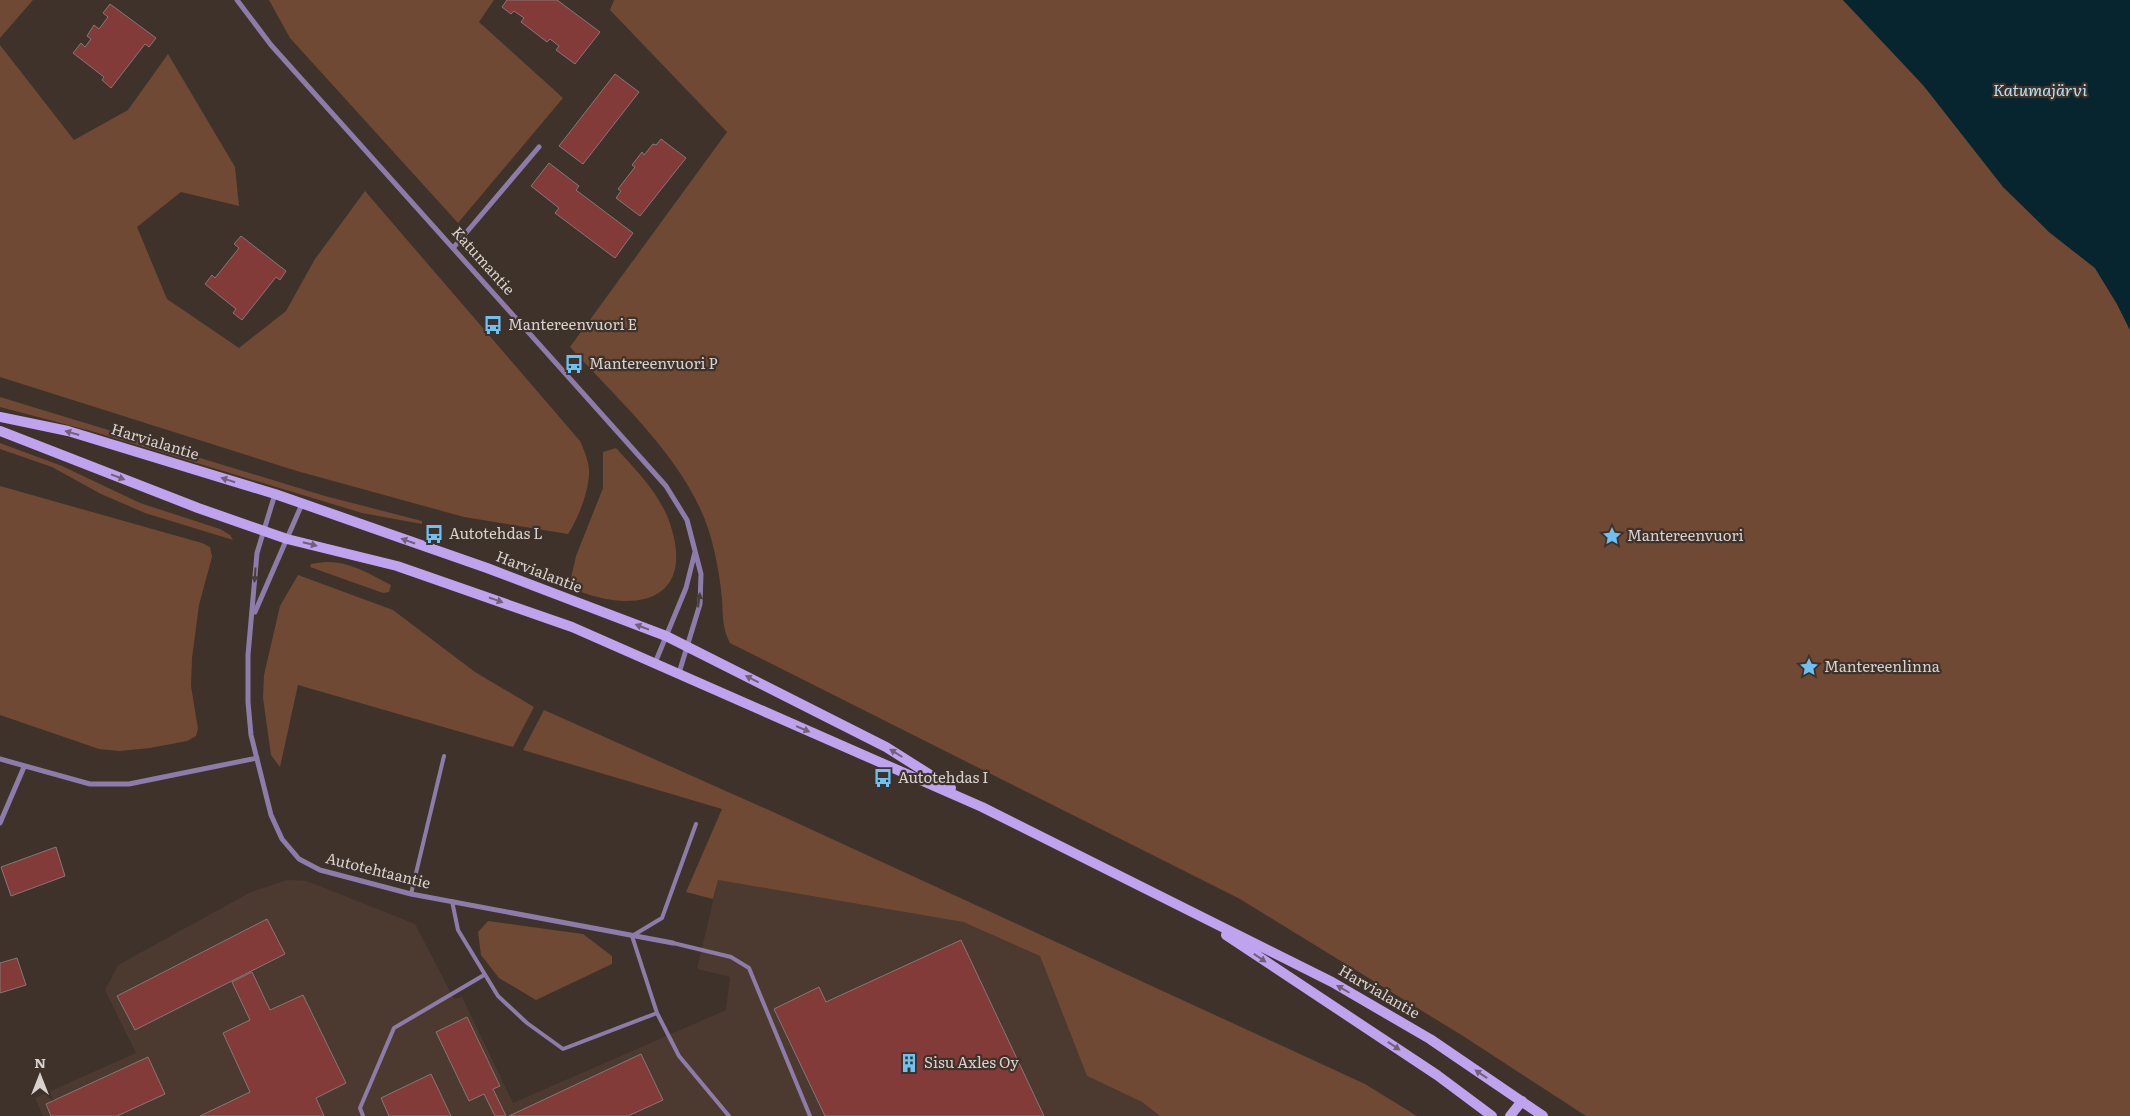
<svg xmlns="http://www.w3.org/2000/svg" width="2130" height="1116" viewBox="0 0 2130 1116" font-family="Literata,serif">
<rect width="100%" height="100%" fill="#3e322b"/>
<!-- built -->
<path fill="#4c3a30" d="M287,880L307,881L415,924L454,999L462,997L513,1103L726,1010L730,977L697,969L718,880L963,922L1040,956L1087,1076L1142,1102L1160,1116H43L35,1098L136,1053L105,990L118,965L251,892Z"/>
<!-- green -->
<path fill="#6f4934" d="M0,0H33L0,38Z
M269,0H494L479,22L563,98L458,223L290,38Z
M614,0H1843L1923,85L2049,232L2095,268L2117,304L2130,330V1116H1586L1463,1036L1240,899L730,643C722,628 723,615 722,599C720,576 715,550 708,528C684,458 619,401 570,347L727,132L610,10Z
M0,45L74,140L128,110L168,54L235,167L239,206L181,192L137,227L167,299L239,348L286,311L315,259L365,191L580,441C585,452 590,464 589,475C588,493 578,519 568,534L464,517L297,471L0,377Z
M0,397L325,496L422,521V524L362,513L91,431L0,407Z
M0,443L62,466L140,503L220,529L230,535L233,540L145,513L101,494L52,467L0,449Z
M616,448C635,469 657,491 668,518C700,603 633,616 569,587L576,556L603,488V452Z
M0,486L202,543L210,547L212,557L199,605L192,658L191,686L198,729L196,736L187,741L150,748L119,751L99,749L0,715Z
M325,562C349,561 370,574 391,585L389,592L383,593L310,567L311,564Z
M298,575L393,610L475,672L534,707L513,747L298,685L280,767L271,755L263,698L264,675L280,606Z
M544,710L782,816L1365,1084L1417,1116H1160L1142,1102L1087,1076L1040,956L963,922L718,880L713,899L686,892L722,809L523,750Z
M488,921L583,934L612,956V964L536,1000L499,978L481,955L478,932Z"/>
<!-- water -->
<path fill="#06252f" d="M1843,0H2130V330L2117,304L2095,268L2049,232L2003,187L1923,85Z"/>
<!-- building -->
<path fill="#833b3a" stroke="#877775" d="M507,0H557L600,32L575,64L556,50L559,46L550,39L547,42L521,22L524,18L514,11L511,14L502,7Z
M110,4L156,38L149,47L145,44L111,88L102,80L104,77L73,53L81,43L85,47L91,39L87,36L94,25L99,29L108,17L103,13Z
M615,74L639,92L583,164L559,146Z
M661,139L686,158L640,216L616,198L621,191L618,189L635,167L632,165L642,152L644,155L653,144L656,145Z
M549,163L579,186L576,190L633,233L615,258L555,213L559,208L531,186Z
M241,236L286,271L280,280L276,277L242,320L233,313L236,309L205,284L212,275L215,278L239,248L234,244Z
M56,847L65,876L11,896L1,867Z
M267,919L285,954L135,1030L117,996Z
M961,940L1044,1116H825L774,1009L819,987L826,1002Z
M17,958L26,985L0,993V963Z
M252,972L270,1010L303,995L346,1083L316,1098L324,1116H200L250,1092L223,1033L250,1020L232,982Z
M467,1017L500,1086L493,1089L506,1116H495L484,1094L469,1101L436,1032Z
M641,1054L663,1100L628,1116H509Z
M148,1057L165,1094L117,1116H51L46,1104Z
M431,1074L451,1116H389L381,1098Z"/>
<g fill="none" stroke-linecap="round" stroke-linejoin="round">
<!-- lane -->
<path stroke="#8d7caa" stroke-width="4" d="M411,894L444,756
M452,901L458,930L498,996L527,1023L563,1049L657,1013L632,936L662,918L696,824
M673,943L731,957L749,968L810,1116
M657,1013L679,1056L729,1116
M363,1116L360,1108L394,1028L484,975"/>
<!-- street -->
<path stroke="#8d7caa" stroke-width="5" d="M237,0L271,45L666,486L687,520L701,574L700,604L679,673
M454,247L539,147
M275,494L257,553L248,655V702L251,735L271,815L282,839L299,859L320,870L411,894L673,943
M255,612L302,504
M655,663L686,588L695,552
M0,759L90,784H129L257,758
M0,823L24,767"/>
<!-- secondary -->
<path stroke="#bfa3ee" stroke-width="10" d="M0,417L68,431L275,494L487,568L666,636L886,747L951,788
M0,431L198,508L287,539L397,566L572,627L877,761L982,807L1332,982L1430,1039L1543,1116
M1226,935L1437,1075L1492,1116
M1510,1116L1522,1101"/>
</g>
<!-- one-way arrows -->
<defs><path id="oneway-solid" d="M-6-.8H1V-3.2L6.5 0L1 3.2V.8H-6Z" transform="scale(1.25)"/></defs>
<g fill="#725f79">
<use href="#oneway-solid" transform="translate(72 433) rotate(-164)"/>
<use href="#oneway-solid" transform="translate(118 477) rotate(21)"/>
<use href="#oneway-solid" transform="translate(228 480) rotate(-163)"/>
<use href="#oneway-solid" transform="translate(408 541) rotate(-161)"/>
<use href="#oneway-solid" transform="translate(310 544) rotate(14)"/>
<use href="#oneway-solid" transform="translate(496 600) rotate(19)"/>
<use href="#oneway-solid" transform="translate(642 627) rotate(-159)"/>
<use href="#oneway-solid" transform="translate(752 679) rotate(-153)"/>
<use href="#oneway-solid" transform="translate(803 729) rotate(23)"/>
<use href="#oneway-solid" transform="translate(896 753) rotate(-148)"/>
<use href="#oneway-solid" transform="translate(1260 958) rotate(34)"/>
<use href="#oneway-solid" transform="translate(1343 989) rotate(-150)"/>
<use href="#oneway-solid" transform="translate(1394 1046) rotate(34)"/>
<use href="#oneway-solid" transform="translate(1481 1074) rotate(-146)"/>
</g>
<g fill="#4a3d3e">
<use href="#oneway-solid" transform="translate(255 575) rotate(94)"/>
<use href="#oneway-solid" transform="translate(699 600) rotate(-83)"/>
</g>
<!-- icons -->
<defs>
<g id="bus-bare" transform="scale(1.5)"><path d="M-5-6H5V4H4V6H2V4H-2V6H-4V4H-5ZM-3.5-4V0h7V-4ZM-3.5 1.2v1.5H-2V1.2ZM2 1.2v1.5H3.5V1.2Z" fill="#6ec2f3" stroke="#3e322b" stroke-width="2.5" paint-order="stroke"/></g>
<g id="sight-bare" transform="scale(1.5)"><path d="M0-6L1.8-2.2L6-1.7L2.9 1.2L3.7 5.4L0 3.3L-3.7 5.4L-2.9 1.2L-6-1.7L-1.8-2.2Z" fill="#6ec2f3" stroke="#3e322b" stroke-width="2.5" paint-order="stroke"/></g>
<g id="building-bare" transform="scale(1.5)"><path d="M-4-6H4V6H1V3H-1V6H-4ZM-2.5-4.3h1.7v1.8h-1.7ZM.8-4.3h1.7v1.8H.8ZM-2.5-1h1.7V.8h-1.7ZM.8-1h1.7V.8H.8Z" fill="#6ec2f3" stroke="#3e322b" stroke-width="2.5" paint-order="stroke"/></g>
</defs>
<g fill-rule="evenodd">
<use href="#bus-bare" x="493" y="325"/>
<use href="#bus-bare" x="574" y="364"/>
<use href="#bus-bare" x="434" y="534"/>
<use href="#sight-bare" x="1612" y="536"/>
<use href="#sight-bare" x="1809" y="667"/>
<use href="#bus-bare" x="883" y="778"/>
<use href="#building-bare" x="909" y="1063"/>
</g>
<g text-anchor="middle" stroke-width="4.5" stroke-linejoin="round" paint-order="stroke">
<!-- street labels -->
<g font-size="15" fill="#d9d1cd" stroke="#3e322b">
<text transform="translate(483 261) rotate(48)" y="5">Katumantie</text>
<text transform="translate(155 442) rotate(17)" y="5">Harvialantie</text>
<text transform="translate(539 572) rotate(21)" y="5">Harvialantie</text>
<text transform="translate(378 871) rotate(14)" y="5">Autotehtaantie</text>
<text transform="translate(1379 992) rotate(30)" y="5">Harvialantie</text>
</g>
<!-- poi labels -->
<g font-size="15" fill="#d9d1cd" stroke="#3e322b" text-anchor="start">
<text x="508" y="330">Mantereenvuori E</text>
<text x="589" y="369">Mantereenvuori P</text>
<text x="449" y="539">Autotehdas L</text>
<text x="1627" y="541">Mantereenvuori</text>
<text x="1824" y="672">Mantereenlinna</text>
<text x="898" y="783">Autotehdas I</text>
<text x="924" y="1068">Sisu Axles Oy</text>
</g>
<!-- water labels -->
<g font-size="16" font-style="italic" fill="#b8e5f6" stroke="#3e322b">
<text x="2040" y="96">Katumajärvi</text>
</g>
</g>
<!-- north arrow -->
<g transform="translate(40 1076)" stroke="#3e322b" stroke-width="4" paint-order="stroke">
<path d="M0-4L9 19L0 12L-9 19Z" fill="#d9d1cd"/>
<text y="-8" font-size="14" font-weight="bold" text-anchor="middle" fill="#d9d1cd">N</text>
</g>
</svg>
